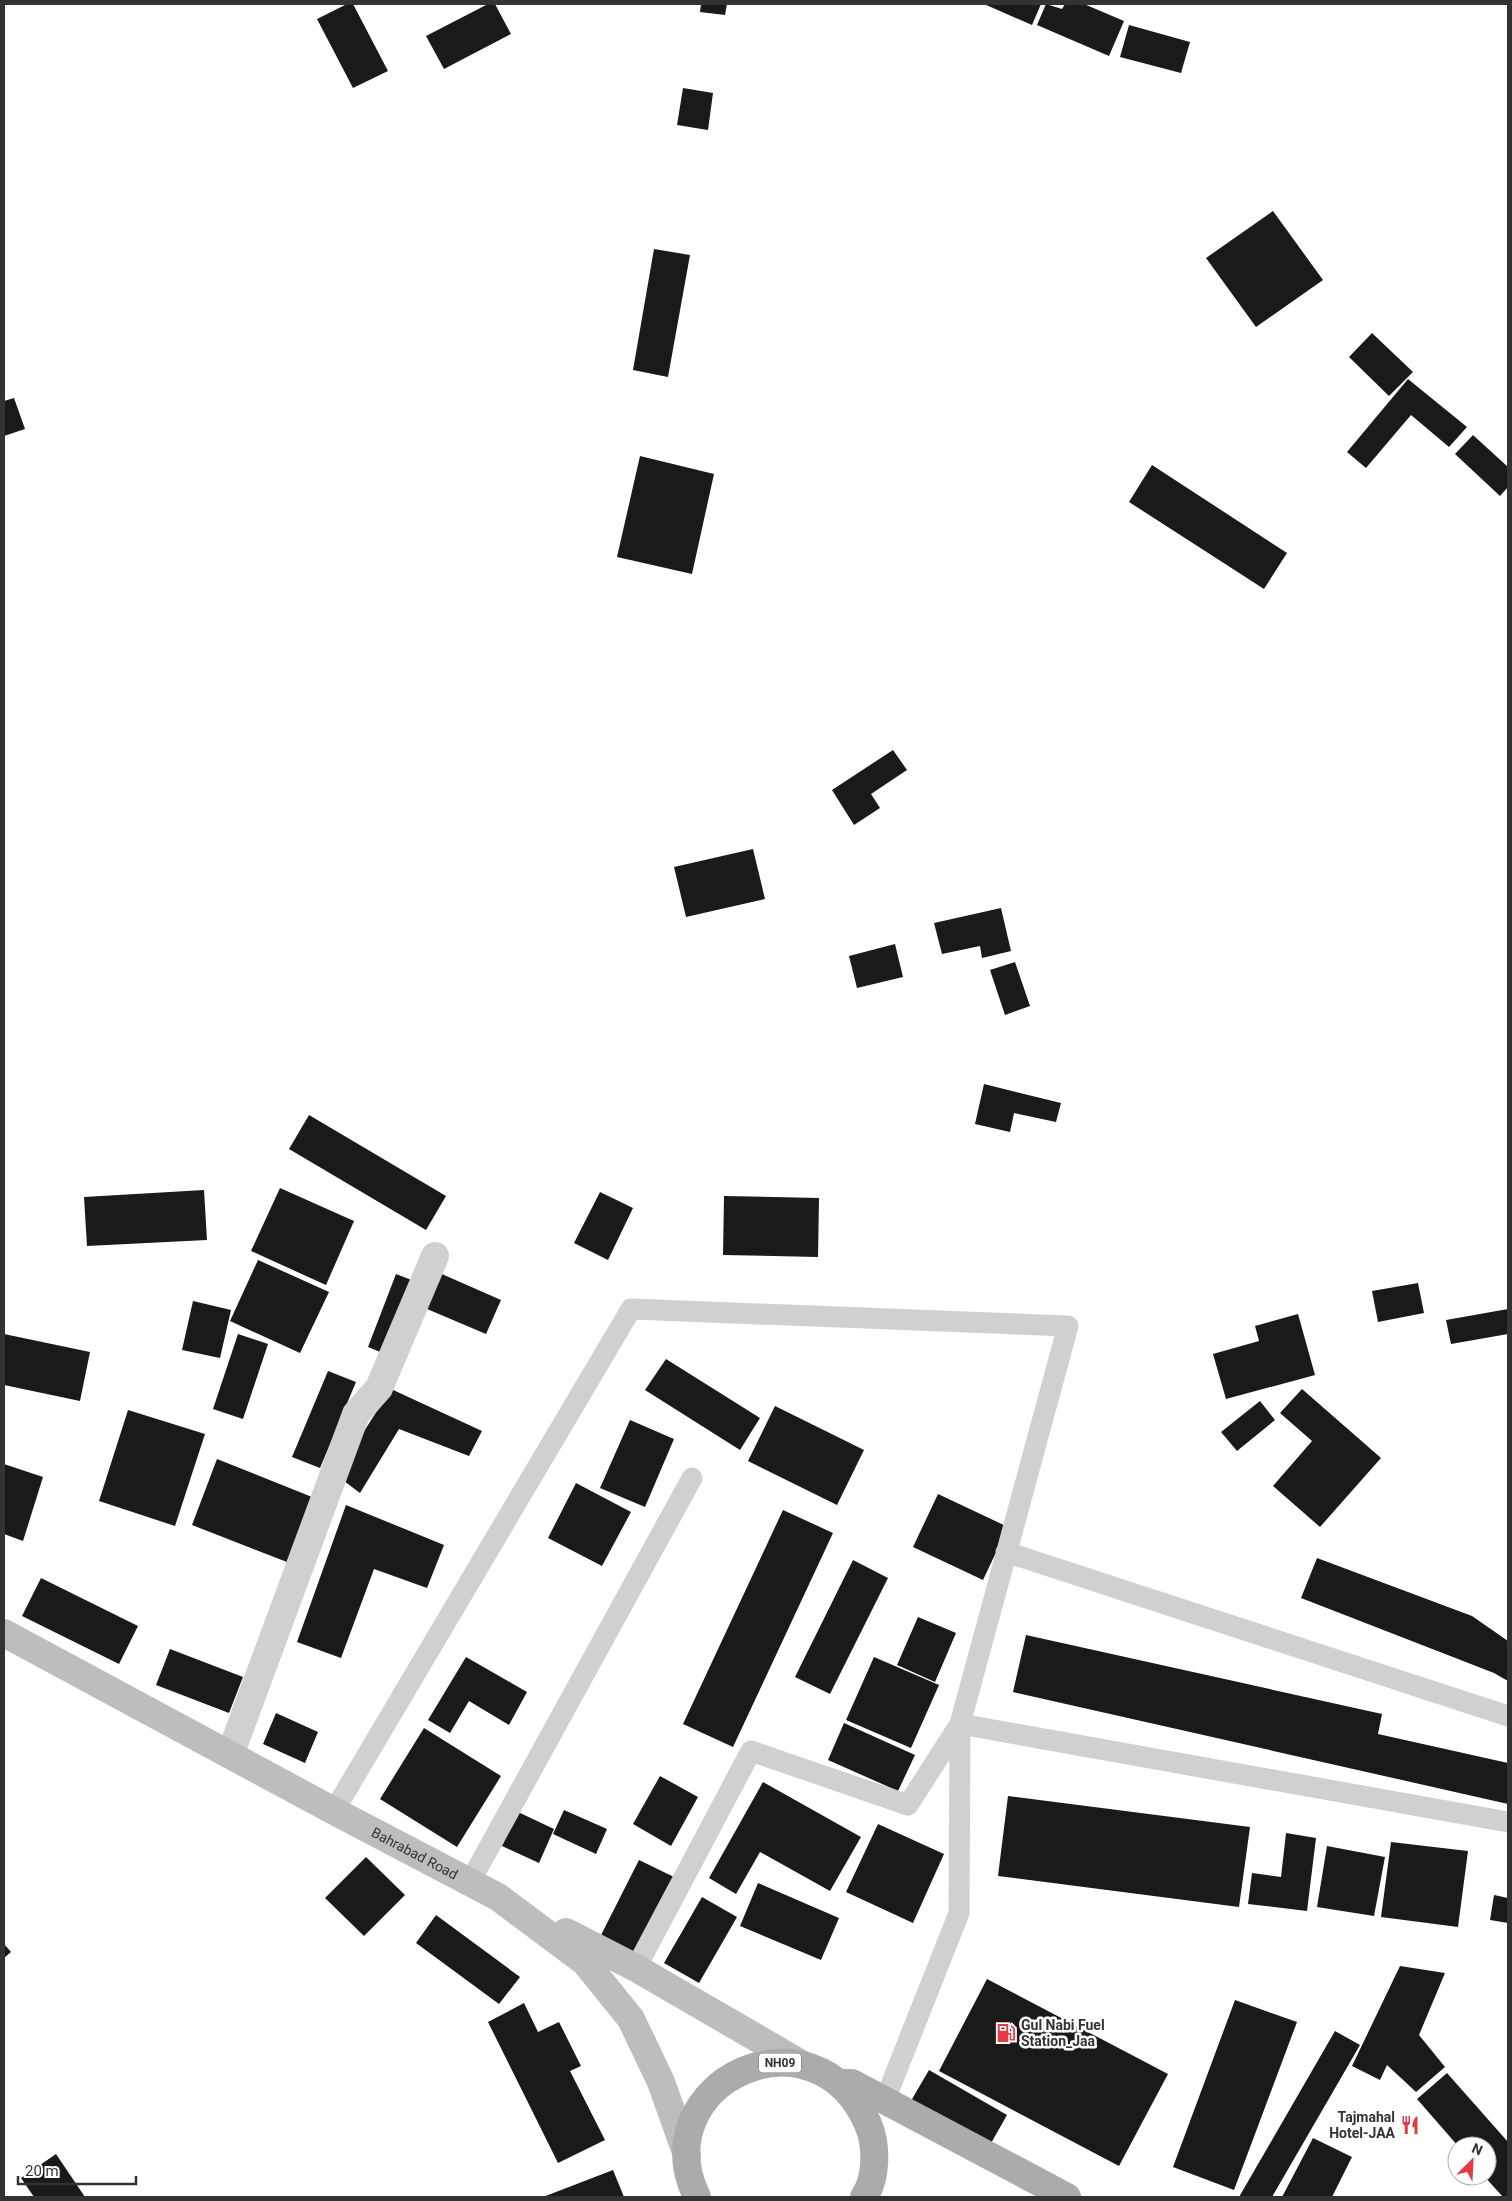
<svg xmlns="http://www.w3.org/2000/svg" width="1512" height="2201" viewBox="0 0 1512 2201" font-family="Roboto,sans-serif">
<rect width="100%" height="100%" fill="#fff"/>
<!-- building -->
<path fill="#1a1a1a" d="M347,4H353L388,71L353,88L317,19Z
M488,4H495L511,34L444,69L426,36Z
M701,4H727L725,15L700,12Z
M984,4H1041L1032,25Z
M1046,4L1062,9L1065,4H1084L1124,21L1109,56L1037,25Z
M1129,25L1190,42L1181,73L1120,57Z
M683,88L713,93L708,130L677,125Z
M1273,211L1323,280L1256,327L1206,258Z
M654,249L690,255L668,377L633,370Z
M1372,333L1413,372L1389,396L1349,357Z
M1408,379L1467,427L1449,447L1411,415L1366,468L1347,452Z
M14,398L25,429L4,436V401Z
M1473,435L1508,467V487L1500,496L1455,454Z
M640,456L714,474L692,574L617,557Z
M1152,465L1287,553L1264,589L1129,502Z
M893,750L907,770L871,794L880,808L854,825L832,790Z
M753,849L765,899L686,917L674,867Z
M1001,908L1011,951L982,958L980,946L942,954L934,923Z
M895,944L903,977L857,988L849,956Z
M1015,962L1030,1006L1005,1015L990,970Z
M984,1084L1061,1103L1056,1122L1014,1113L1010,1132L975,1124Z
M309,1115L446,1196L426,1230L289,1149Z
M280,1188L354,1221L326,1285L251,1251Z
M204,1190L207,1240L87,1246L84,1197Z
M600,1192L633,1208L608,1260L574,1243Z
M724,1196L819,1198L818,1257L723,1255Z
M258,1260L329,1292L300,1353L230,1321Z
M435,1271L501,1300L486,1334L420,1306Z
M396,1274L414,1281L385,1354L368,1347Z
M1418,1283L1424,1313L1378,1322L1372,1291Z
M193,1301L231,1310L220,1358L182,1350Z
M1508,1309V1334L1451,1344L1446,1320Z
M1298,1314L1315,1375L1226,1399L1213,1354L1259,1341L1255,1326Z
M4,1334L90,1352L80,1401L4,1385Z
M238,1334L268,1344L243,1419L213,1409Z
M666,1359L760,1418L740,1450L645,1390Z
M328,1371L356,1382L320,1468L292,1457Z
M391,1389L482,1431L469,1456L399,1429L360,1493L336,1475Z
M1302,1389L1381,1458L1320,1527L1273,1486L1312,1441L1280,1413Z
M1260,1401L1275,1420L1237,1451L1221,1432Z
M775,1406L864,1450L837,1505L748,1461Z
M128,1410L205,1434L175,1526L99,1501Z
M630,1420L674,1439L645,1507L600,1488Z
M217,1459L312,1497L287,1562L192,1525Z
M4,1464L43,1477L23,1541L4,1534Z
M576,1483L631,1512L602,1566L548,1538Z
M938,1494L1008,1527L983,1580L913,1547Z
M346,1505L444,1545L427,1588L374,1569L341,1658L297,1642Z
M783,1510L833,1533L733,1747L683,1724Z
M1317,1558L1472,1616L1508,1641V1681L1494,1673L1301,1598Z
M853,1560L888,1578L830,1694L795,1677Z
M41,1578L138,1626L119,1664L22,1616Z
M918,1617L956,1633L935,1682L897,1665Z
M1026,1635L1382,1714L1378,1734L1508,1763V1804L1013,1692Z
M170,1649L243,1677L229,1713L156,1685Z
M466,1657L527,1692L509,1725L469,1701L450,1733L428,1720Z
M874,1657L939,1685L911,1748L846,1720Z
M276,1713L318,1732L305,1763L263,1744Z
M844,1723L915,1755L898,1791L828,1760Z
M424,1728L501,1776L457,1847L380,1799Z
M660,1776L698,1797L671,1846L633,1824Z
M763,1782L861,1837L830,1891L760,1852L736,1894L709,1878Z
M1008,1796L1250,1827L1239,1907L998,1876Z
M564,1810L607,1829L596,1854L553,1834Z
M518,1812L554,1829L539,1863L502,1846Z
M878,1824L944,1854L913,1923L846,1892Z
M1286,1833L1316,1838L1307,1911L1248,1904L1252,1873L1281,1877Z
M1391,1842L1468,1851L1458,1927L1381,1917Z
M1327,1846L1385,1857L1374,1916L1317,1907Z
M366,1857L405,1895L364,1936L325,1898Z
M639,1860L674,1877L633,1959L598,1941Z
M758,1883L839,1918L821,1960L740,1926Z
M1494,1895L1508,1898V1923L1490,1920Z
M702,1897L737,1917L699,1983L664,1963Z
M436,1915L520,1977L499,2004L416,1943Z
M4,1944L11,1952L4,1958Z
M1400,1966L1445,1973L1419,2035L1445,2067L1416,2092L1387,2065L1380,2080L1352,2066Z
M987,1979L1168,2074L1119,2166L939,2071Z
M1235,2000L1297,2022L1234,2190L1173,2167Z
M524,2003L538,2032L559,2022L581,2066L570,2071L605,2140L558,2163L488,2022Z
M1335,2031L1360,2045L1272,2197H1239Z
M929,2070L1007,2115L986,2152L908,2106Z
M1447,2073L1508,2142V2195L1506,2197H1503L1484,2176H1487V2146H1458L1417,2099Z
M1313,2138L1352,2157L1332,2197H1282Z
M56,2154L85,2197H34L21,2178Z
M613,2170L624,2197H543Z"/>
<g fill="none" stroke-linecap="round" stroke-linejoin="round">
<!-- lane -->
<path stroke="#d0d0d0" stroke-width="21" d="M1006,1552L1508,1716
M334,1811L631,1309L1068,1326L960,1724L1508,1822
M470,1882L692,1478
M636,1968L751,1751L908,1805L960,1724
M885,2100L959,1913L960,1724"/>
<!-- street -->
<path stroke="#d0d0d0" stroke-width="28" d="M230,1755L356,1414L379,1388L435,1256"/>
<!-- secondary -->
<g stroke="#bdbdbd" stroke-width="28">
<path id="s1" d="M4,1633L334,1811L498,1897L585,1962L631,2019L661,2082L687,2155"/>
<path d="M566,1932L636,1968L805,2066"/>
</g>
<!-- primary -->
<path stroke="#ababab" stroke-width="28" d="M842,2083H852L1067,2197
M697,2197C642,2083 814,2001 868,2124C877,2145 877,2178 864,2197"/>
</g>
<!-- icons -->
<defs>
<g id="fuel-bare" transform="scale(1.5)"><path d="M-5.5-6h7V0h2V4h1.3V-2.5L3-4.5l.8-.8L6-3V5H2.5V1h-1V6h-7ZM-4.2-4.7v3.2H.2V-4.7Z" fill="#e63946" stroke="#fff" stroke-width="2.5" paint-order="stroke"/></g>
<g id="restaurant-bare" transform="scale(1.5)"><path d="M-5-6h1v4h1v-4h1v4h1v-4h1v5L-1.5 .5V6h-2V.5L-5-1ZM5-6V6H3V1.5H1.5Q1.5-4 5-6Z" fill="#e63946" stroke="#fff" stroke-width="2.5" paint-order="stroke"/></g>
</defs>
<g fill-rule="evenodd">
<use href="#fuel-bare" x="1006" y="2033"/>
<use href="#restaurant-bare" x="1410" y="2125"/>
</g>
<g text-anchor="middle" stroke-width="5" stroke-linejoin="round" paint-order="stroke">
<!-- shield labels -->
<rect fill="#fff" stroke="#707070" stroke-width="1" x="759" y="2053.5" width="42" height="19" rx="4"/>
<g font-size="12" font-weight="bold" fill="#333">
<text x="780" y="2067">NH09</text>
</g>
<!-- street labels -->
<g font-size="14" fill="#333" stroke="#fff">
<text dy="5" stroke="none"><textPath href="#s1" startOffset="466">Bahrabad Road</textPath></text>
</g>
<!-- poi labels -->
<g font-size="14" font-weight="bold" fill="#333" stroke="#fff" text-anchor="start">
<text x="1021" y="2030">Gul Nabi Fuel<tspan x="1021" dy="16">Station_Jaa</tspan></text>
<text x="1395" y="2122" text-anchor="end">Tajmahal<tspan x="1395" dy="16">Hotel-JAA</tspan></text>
</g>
</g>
<!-- border -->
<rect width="1512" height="2201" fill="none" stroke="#333333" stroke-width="10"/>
<!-- north arrow -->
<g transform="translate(1472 2161) rotate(24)"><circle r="24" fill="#ffffff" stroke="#adadad"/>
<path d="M0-4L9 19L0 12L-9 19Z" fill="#e63946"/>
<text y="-8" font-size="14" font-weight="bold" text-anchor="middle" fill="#333333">N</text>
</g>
<!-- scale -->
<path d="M18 2176v8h118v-8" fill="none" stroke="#333333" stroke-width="2.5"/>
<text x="25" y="2176" font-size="15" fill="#333333" stroke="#ffffff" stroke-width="4" paint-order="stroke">20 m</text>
</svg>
